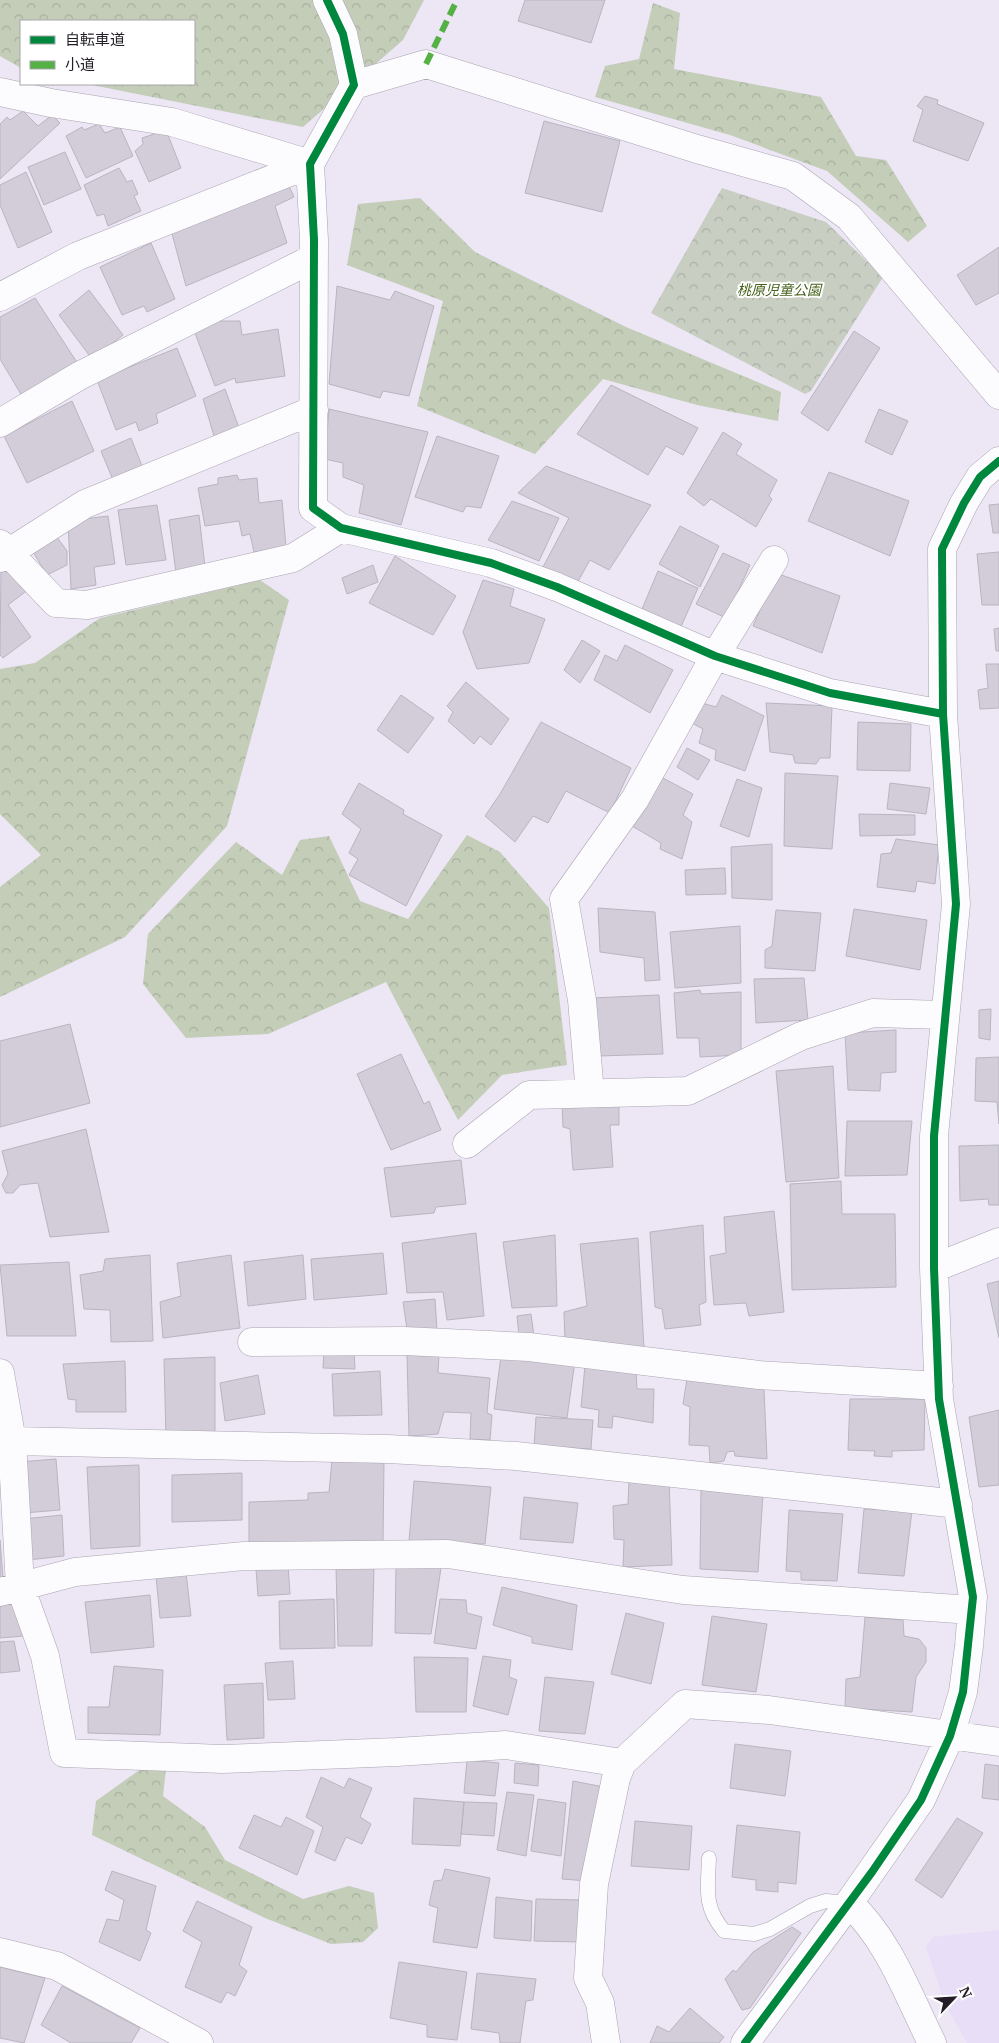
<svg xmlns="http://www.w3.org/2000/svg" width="999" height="2043" viewBox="0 0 999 2043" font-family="'PT Serif','Noto Sans JP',serif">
<defs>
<pattern id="forest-crowns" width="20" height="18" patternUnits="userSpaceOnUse" patternTransform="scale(1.25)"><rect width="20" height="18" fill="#c3cdb8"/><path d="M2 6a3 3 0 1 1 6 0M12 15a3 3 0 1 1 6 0" fill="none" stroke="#a7b09e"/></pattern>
<pattern id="park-crowns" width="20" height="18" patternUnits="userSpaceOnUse" patternTransform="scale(1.25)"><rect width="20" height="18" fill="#c8cec2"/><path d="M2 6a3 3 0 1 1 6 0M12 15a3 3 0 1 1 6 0" fill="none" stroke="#acb0a7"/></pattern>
</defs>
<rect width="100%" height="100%" fill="#ece6f5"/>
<!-- built -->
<path fill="#e9def7" d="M999,1930V2043H967L945,2004L926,1947L933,1937Z"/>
<!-- forest -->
<path fill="url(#forest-crowns)" d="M0,0H424L403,40L303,127L87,84H194V21H21V68L0,56Z
M653,3L680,13L674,69L821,97L856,156L886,160L927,226L908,242L827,171L730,135L595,97L605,66L639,59Z
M420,198L475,252L626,327L781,392L778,421L697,405L603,379L535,454L417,406L443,301L347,265L358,204Z
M260,580L289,600L227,826L125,937L0,997V887L41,855L0,814V669L35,663L100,618Z
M467,835L500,852L549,908L567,1065L502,1075L458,1120L386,982L268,1034L186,1038L143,984L148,934L236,842L282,875L300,840L329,836L360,901L408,919Z
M152,1761L166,1769L163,1796L205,1827L225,1860L303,1899L349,1886L374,1893L378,1928L363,1942L331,1944L265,1918L92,1835L96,1801Z"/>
<!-- park -->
<path fill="url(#park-crowns)" d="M722,188L826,222L883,277L811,391L805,394L651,313Z"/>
<!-- building -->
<path fill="#d2cdd9" stroke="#b9b5c0" d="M525,0H605L591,43L518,21Z
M925,96L938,100L937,104L984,123L968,161L913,141L923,110L917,106Z
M23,111L38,126L52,115L60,123L0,179V124L7,117L10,120Z
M544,121L620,141L602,212L525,193Z
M99,124L105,133L120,127L133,156L86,178L66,136L82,127L84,130Z
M166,130L181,168L149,182L135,151L143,144L142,138Z
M65,152L81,189L44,205L28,167Z
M119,168L127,182L132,180L138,194L134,196L141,211L108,226L104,214L97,216L84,185Z
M26,172L52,232L18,248L0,205V185Z
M288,184L294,197L275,206L287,243L186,286L171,230Z
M151,243L175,299L147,312L144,306L122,315L100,267Z
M999,247V293L976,305L957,275Z
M337,286L390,300L395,291L434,306L409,396L383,391L380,398L329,384Z
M89,290L123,335L92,359L59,315Z
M35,298L80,367L22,396L0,359V317Z
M219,321H240L242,335L278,329L285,376L236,383L235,378L215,386L195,333Z
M854,331L880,348L828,431L801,413Z
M177,348L196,396L156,414L158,423L139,431L136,422L116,430L97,380Z
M611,385L698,428L683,455L666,446L648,475L577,434Z
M225,389L239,428L214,436L203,399Z
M72,401L94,451L27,483L4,436Z
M329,409L428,432L401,525L359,513L364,485L343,477V463L325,459Z
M879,409L908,421L892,455L865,442Z
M723,432L742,444L736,454L777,480L769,496L772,499L756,527L711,499L704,506L687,493Z
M437,436L499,456L481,508L466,506L463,512L415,497Z
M131,438L142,466L113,480L101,451Z
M546,466L651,505L609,570L590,560L576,585L543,567L569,518L518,493Z
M829,472L909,501L890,556L808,521Z
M237,475L239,480L257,478L259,503L282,500L286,547L254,552L250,534L242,536L239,521L205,526L198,488L218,484V478Z
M512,501L559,518L539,561L488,540Z
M999,504V533H993L989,505Z
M157,505L166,560L126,565L118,510Z
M199,515L205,567L176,573L169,520Z
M108,516L115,564L94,567L96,585L71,589L68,521Z
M680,526L719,546L700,587L659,564Z
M54,533L67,551V565L47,575L30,547Z
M999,552V605H982L977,554Z
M723,553L750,565L726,618L696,604Z
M395,556L456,596L433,635L369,603Z
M1,565L29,589L8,605L31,637L3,658L0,655Z
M373,565L378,582L347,594L342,578Z
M658,571L698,588L680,629L642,609Z
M776,573L840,596L822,653L753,626Z
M483,580L514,589L510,606L545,619L529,663L477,669L463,632Z
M999,628V651H996L994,629Z
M582,640L600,651L580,683L564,670Z
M625,645L673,670L650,713L594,680L605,655L617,661Z
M986,664H999V708L980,709L978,690L988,688Z
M466,682L509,719L491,745L480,736L474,744L448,721L453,712L447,706Z
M401,695L434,718L408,753L377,730Z
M722,695L764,716L745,771L715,760L716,750L699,743L703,729L692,723L702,703L716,707Z
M766,703L832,706L830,758H820L816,764L795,763L793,755L770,752Z
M541,722L631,768L610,813L566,791L548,823L533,816L515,842L485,816L500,794Z
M858,722L911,724L910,771L857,770Z
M687,748L710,760L698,780L677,767Z
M785,773L838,776L832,849L784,846Z
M661,777L693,794L683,815L692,822L682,859L660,849L661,843L632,826Z
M737,779L762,788L749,837L720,826Z
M359,783L404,810L403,814L442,835L406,906L349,875L358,859L349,853L361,829L342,814Z
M890,783L930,788L926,814L887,809Z
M859,814L915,815V835L860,836Z
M896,839L939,845L935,884L917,881L915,892L877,887L881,854L891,853Z
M772,844V900L732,898L731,847Z
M725,868L726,894L686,895L685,870Z
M598,908L655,912L660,980L645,981L644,958L600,952Z
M854,909L927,920L920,970L846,956Z
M776,910L821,913L815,971L765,968V950L772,946Z
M740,926L741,983L675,988L670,932Z
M804,978L808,1020L756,1023L754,979Z
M700,990L701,994L741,992V1055L700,1057L699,1038H677L674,993Z
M659,995L663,1054L598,1056L592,998Z
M991,1009L990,1040L979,1038V1010Z
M70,1024L90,1103L0,1127V1041Z
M896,1030V1072L881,1073L880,1091L848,1090L845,1033Z
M401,1054L424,1104L429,1101L441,1130L391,1150L357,1074Z
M999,1057V1124L997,1102L975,1101L976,1058Z
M833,1066L839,1178L786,1182L776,1071Z
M619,1100V1125H610L613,1167L573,1170L570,1129L563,1127L562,1103Z
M847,1121H912L907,1175L845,1176Z
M86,1129L109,1232L50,1237L38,1183L20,1185L13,1193H6L2,1185L8,1174L2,1151Z
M999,1145V1205H989L988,1199L960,1201L959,1146Z
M461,1160L466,1204L436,1207L434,1213L391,1217L384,1168Z
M841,1181L842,1214H895L896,1287L792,1290L790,1184Z
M774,1211L784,1312L749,1316L746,1303L714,1305L710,1256L726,1253L724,1217Z
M703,1225L706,1302L699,1305L701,1325L665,1329L662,1309L655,1307L650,1232Z
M476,1233L484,1316L447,1320L443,1292L407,1293L402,1243Z
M555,1235L557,1306L512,1308L503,1242Z
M638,1238L644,1349L565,1342L564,1312L587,1306L580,1244Z
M383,1253L387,1294L314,1300L311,1259Z
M150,1255L153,1341L111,1342L110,1310L84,1309L80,1275L103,1271L105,1259Z
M231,1255L240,1328L163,1338L160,1302L181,1296L177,1263Z
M303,1255L306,1299L248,1306L244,1262Z
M69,1262L76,1336H7L0,1265Z
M999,1281V1338L987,1284Z
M435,1299L437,1330L407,1329L403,1302Z
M531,1314L534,1336H519L517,1316Z
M324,1350H354L355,1369L323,1368Z
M439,1354L438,1373L490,1378L487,1413L492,1415L490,1440L470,1439L471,1413L444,1412L438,1434L409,1436L407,1355Z
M501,1356L575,1361L567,1418L494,1409Z
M215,1357V1437L166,1438L164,1359Z
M125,1361L126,1412H76V1400L68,1399L63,1364Z
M585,1366L636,1371L637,1389H654L653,1423L613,1416L612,1428L598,1427L599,1410L581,1407Z
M380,1371L382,1415L334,1416L332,1374Z
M688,1373L745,1379L744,1387L764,1389L767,1459L735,1456L734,1451L727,1452L724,1461L710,1463L709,1446L689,1445L690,1407L683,1404Z
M258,1375L265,1414L225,1421L220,1383Z
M850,1399H925L924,1450L892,1451V1457L874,1456L875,1451L848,1450Z
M999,1410V1485L979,1487L969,1417Z
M536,1417L593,1420L591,1449L534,1446Z
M56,1459L60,1510L24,1513L19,1462Z
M384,1459L383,1543L249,1546V1502L308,1500V1493L329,1492L332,1460Z
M139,1465L140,1546L91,1549L87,1467Z
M242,1473V1520L172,1522V1475Z
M669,1479L672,1565L623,1567L624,1540L614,1539L613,1506L628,1504L629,1480Z
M414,1481L491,1487L485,1544L409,1541Z
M701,1490L763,1494L758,1572L700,1569Z
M524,1497L578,1503L573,1543L520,1539Z
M864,1509L912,1511L904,1576L858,1573Z
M789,1510L843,1514L837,1581L801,1580V1572L786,1571Z
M62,1515L64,1556L28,1560L23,1519Z
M0,1540L3,1577L0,1578Z
M288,1565L290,1594L258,1596L256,1569Z
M336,1567H374L372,1646H338Z
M396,1567L441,1568L431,1634L395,1633Z
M186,1573L191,1616L160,1618L156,1576Z
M502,1587L577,1605L572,1650L532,1643V1637L493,1625Z
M150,1595L154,1647L91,1653L85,1602Z
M334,1599L335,1648L280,1649L279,1601Z
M440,1599L466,1600L467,1613L482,1617L476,1649L434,1643Z
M20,1602L24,1636L0,1638V1605Z
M626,1613L664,1623L651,1684L611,1674Z
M712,1616L767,1624L756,1692L702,1685Z
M865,1617L903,1620L904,1636L919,1639L926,1648V1662L916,1677L912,1712L845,1708L846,1679L860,1677Z
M14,1641L20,1671L0,1673V1642Z
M483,1656L511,1660L509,1677L517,1680L508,1715L473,1706Z
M414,1657L468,1658L466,1712H416Z
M293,1661L295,1699L268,1700L265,1663Z
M114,1666L163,1670L160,1735L88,1733V1707H109Z
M545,1677L594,1682L585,1734L539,1731Z
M263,1683L264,1738L227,1740L224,1685Z
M735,1744L791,1751L785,1796L730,1788Z
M467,1760L499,1763L495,1796L464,1793Z
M515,1763L539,1765L538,1786L514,1783Z
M985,1764L999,1766V1800L982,1798Z
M321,1777L344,1788L349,1778L372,1788L360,1817L371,1824L362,1844L346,1837L335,1861L315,1852L323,1827L306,1817Z
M573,1781L604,1787L588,1881L562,1879Z
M507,1792L534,1795L526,1856L497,1850Z
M414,1798L464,1802L460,1846L412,1844Z
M538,1799L566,1803L561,1856L531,1851Z
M464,1802L497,1803L494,1836L461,1834Z
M254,1815L281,1827L286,1817L314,1831L297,1875L239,1848Z
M957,1818L983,1833L942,1898L915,1880Z
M635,1821L692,1826L689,1870L631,1866Z
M737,1825L800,1832L796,1884L778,1882V1892L756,1890V1880L732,1877Z
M445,1869L490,1878L477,1948L433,1942L438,1908L429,1905L434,1881L442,1880Z
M112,1871L156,1886L146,1930L151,1933L140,1961L99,1942L107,1919L119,1921L124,1900L105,1890Z
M496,1897L532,1901L531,1941L494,1938Z
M536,1899L581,1900L579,1942L534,1941Z
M197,1901L252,1927L239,1965L247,1971L235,1996L227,1992L221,2003L185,1987L202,1942L183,1931Z
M792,1927L801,1933L750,2008L742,2010L725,1979L733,1970L736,1972L753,1952Z
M399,1962L467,1972L457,2040L427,2037V2025L390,2018Z
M0,1967L45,1978L24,2043L0,2038Z
M477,1973L536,1979L533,2000L526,2001L520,2043H500L499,2033L471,2029Z
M62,1986L140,2028L131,2043H71L41,2025Z
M690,2008L724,2037L719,2043H650L657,2026L669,2032Z"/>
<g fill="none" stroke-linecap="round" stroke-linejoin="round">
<!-- lane casing -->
<g stroke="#a9a5b0" stroke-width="15">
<path id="lane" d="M709,1858C708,1888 703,1906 724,1931L754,1934L770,1929L810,1906L826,1901L849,1903"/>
</g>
<!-- street casing -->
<g stroke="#a9a5b0" stroke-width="29">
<path id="street" d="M327,0L343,34L354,85L310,164L314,240L313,508L341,528L491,563L557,587L715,656L830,693L943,714
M354,85L426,64L697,149L793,176L849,217L999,395
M0,92L51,103L172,122L310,164
M0,297L78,256L310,164
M0,423L79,376L314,258
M0,544L56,603L87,605L293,558L341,528
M0,558L85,504L314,410
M590,1093L582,1000L564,899L635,799L715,656L774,560
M467,1144L529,1095L688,1091L801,1036L873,1013L945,1015
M934,1268L999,1242
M252,1342L404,1341L529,1347L759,1375L939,1386
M0,1373L12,1441L20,1586L45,1656L64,1753L223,1759L397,1752L506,1745L622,1763
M12,1441L388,1449L516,1456L958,1504
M0,1592L75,1572L244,1556L448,1554L683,1590L972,1610
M849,1903L921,1800L950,1736L963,1692L969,1646L973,1597L939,1399L934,1268V1136L956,904L943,714L942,549L964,503L980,477L999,461
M606,2043L600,2003L588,1978L594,1884L616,1778L622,1763L685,1704L769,1710L999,1742"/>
</g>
<!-- secondary casing -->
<g stroke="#a9a5b0" stroke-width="29">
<path id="secondary" d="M0,1952L57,1966L199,2043
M745,2043L849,1903C889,1940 908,1995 932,2043"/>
</g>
<!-- lane -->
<use href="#lane" stroke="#fcfbfe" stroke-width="14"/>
<!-- street -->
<use href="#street" stroke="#fcfbfe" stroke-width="28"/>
<!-- secondary -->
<use href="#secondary" stroke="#fcfbfe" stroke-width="28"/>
<!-- quiet -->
<path stroke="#55b145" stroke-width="6" stroke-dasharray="12 6" stroke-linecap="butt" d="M426,64L457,0"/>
<!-- cycleway casing -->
<g stroke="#fff" stroke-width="11">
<path id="cycleway" d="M327,0L343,34L354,85L310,164L314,240L313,508L341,528L491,563L557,587L715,656L830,693L943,714
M745,2043L872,1872L921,1800L950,1736L963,1692L973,1597L939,1399L934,1268V1136L956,904L943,714L942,549L964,503L980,477L999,461"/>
</g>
<!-- cycleway -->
<use href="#cycleway" stroke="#00873e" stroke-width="8"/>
</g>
<g text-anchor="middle" stroke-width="4" stroke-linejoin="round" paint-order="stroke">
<!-- park labels -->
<g font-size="14" font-style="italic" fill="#456119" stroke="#fff">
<text x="779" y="295">桃原児童公園</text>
</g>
</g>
<!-- legend -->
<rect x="20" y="20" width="175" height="65" fill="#ffffff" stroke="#a7a5a9"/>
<rect x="30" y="36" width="25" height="8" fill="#00873e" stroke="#a7a5a9"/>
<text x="65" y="45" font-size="15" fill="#221d27">自転車道</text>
<rect x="30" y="61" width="25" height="8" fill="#55b145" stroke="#a7a5a9"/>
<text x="65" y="70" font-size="15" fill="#221d27">小道</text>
<!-- north arrow -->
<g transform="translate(954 1998) rotate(65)" stroke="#ffffff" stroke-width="4" paint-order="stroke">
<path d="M0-4L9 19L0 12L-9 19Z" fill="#221d27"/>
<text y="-8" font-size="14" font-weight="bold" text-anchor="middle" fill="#221d27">N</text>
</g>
</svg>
